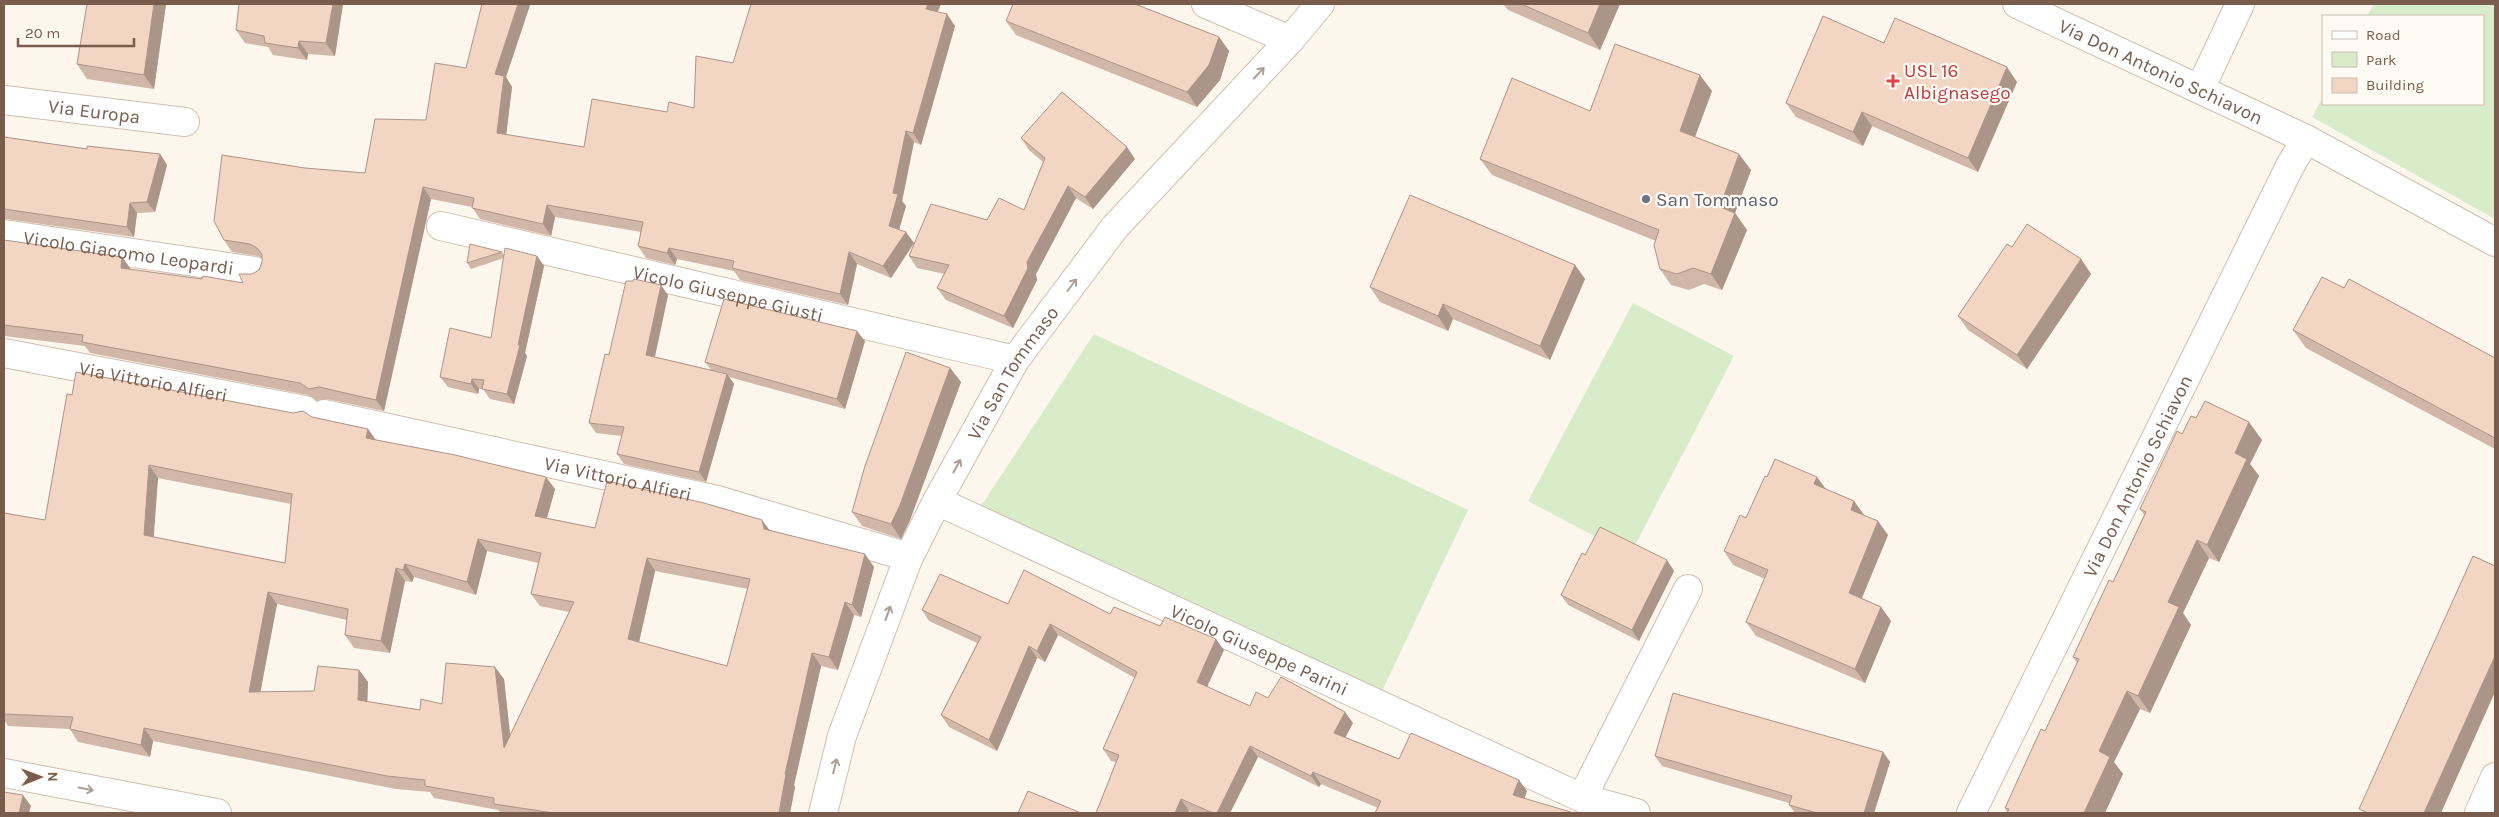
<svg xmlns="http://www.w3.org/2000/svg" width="2499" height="817" viewBox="0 0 2499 817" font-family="Karla,sans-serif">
<rect width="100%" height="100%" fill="#fdf6ec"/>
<!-- green -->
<path fill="#d8ecc9" d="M2374,4H2495V219L2312,117L2323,97V104H2483V16H2367Z
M1633,303L1734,356L1630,555L1528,501Z
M1094,334L1468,510L1381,693L979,509Z"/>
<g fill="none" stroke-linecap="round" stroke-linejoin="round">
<!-- minor casing -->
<g stroke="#d1beb0" stroke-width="30">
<g id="minor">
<path d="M1206,4L1290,40"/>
<path id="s1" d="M2017,4L2306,139L2495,242"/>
<path d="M2200,89L2240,4"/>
<path id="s2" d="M4,100L185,122"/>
<path id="s3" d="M441,226L1015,360"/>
<path id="s4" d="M4,234L255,271"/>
<path id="s5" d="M4,353L305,410"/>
<path id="s6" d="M324,414L717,500L895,553L908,559"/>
<path id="s7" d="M937,501L1582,798L1636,813"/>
<path d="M4,773L217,813"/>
<path d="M1582,798L1688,589"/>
<path id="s8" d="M823,813L842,736L908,559L937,501L1015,360L1115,227L1290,40L1320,4"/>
<path id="s9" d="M1971,813L2290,166L2306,139"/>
<path d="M2479,813L2495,777"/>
</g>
</g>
<!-- minor -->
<use href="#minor" stroke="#fff" stroke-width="28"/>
</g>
<!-- wall -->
<path fill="#d1b7a8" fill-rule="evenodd" d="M166,4L154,89L87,79L77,64Z
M239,4H343L335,56L308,54L307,60L273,55L268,47L245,43L236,30Z
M1503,4H1620L1600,50L1508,10Z
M530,5L506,77L512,87L506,135L584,147L667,112L694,108L733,63L938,12L955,26L921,145L914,142L902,201L906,206L899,229L914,243L987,220L1024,210L1043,162L1029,150L1021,138L1135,159L1093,209L1076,198L1036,274L1037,280L1013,328L946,300L937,288L945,274L917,268L909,256L914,243L891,278L857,264L848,305L740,280L734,271L677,259L675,265L646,258L638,246L641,232L555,217L551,236L480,219L472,207L431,199L384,411L327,399L317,401L308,395L90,353L85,346L4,336V240L122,257L130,268V270L202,279L243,283L252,274L259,270L262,262V258L258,256L232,252L224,240L305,168L365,173L426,120L466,68Z
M1006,21L1219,37L1229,51L1220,80L1197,107L1016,35Z
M1884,43L2017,82L1978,172L1872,126L1863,146L1796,117L1786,103Z
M1712,91L1695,137L1751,170L1735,213L1747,230L1722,290L1704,284L1689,290L1671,285L1660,269L1656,241L1492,175L1480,159L1590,111Z
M4,137L87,149L160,154L167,165L155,212L137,213L134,237L6,219H4Z
M2012,247L2081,259L2091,274L2027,369L1968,330L1958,316Z
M502,252L504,255L537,256L544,266L525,353L527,356L514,404L490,399L483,389H479L478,394L448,387L440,377L491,338L504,258L471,269L467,263Z
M1575,265L1585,279L1550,360L1453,319L1448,331L1380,302L1370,287Z
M2344,288L2495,358V449L2306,348L2293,330Z
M668,295L655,357L711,370L705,362L865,341L845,409L729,377L734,384L706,482L624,464L617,454L622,436L596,433L589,423L609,355Z
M950,368L961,382L910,520L901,539L862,526L852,512Z
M67,394L312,417L368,429L376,440L555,489L547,518L595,528L770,530L874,567L861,617L854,615L838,670L821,666L794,785L795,787L790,813H501L498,810L434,798L430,792L396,789L153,741L150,757L78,742L70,729L8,726L4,720V513L45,520ZM158,478L291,504L285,563L153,537ZM487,551L538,563L531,594L540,606L569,612L510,736L504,679L442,704L420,710L367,702L368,682L359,670L314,691L260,692L277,604L347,620L345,635L354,648L390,653L405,581L412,582L414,577L476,595ZM655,571L748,589L727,666L639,642Z
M2182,434L2262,440L2250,464L2259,476L2219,562L2209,558L2183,613L2191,625L2150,713L2140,709L2114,762L2123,774L2007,812L2005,808L2045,731L2077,663L2073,657L2113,582L2144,515L2140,509Z
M1767,477H1817L1826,489L1854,501L1864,515L1888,535L1862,598L1881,607L1891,621L1865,683L1756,636L1746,622L1765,579L1733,565L1724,551L1746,518Z
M1674,571L1639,641L1568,605L1561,595Z
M1008,604L1110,614L1160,626L1224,650L1207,687L1250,706L1268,698L1353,723L1345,737L1399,759L1519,780L1527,791L1524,799L1378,808L1321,784L1319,787L1258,757L1230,813H1195L1189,811L1187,813H1096L1116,762L1111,761L1103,749L1135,678L1058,635L1045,662L1037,658L997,751L949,727L941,715L977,643L929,621L922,610Z
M1883,752L1890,762L1874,813H1795L1789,805V803L1662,766L1655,756Z"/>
<!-- shaded-wall -->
<path fill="#aa9588" d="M154,4H166L154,89L144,75Z
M333,4H343L335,56L326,43Z
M518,4H529L530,5L506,77L512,87L505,145L497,133L495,74Z
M928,4H941L934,21L926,9Z
M1600,4H1620L1600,50L1588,33Z
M947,14L955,26L921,145L913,133Z
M1219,37L1229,51L1220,80L1197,107L1187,92Z
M299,41L308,54L307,60L298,48Z
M2007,67L2017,82L1978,172L1968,158Z
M1700,75L1712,91L1691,147L1680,131Z
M1862,112L1872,126L1863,146L1853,132Z
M906,131L914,142L902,201L906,206L897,237L889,226L893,193Z
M1127,147L1135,159L1093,209L1085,197Z
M160,154L167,165L155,212L147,202Z
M1739,154L1751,170L1735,213L1747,230L1722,290L1711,274L1720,207Z
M1068,186L1076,198L1036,274L1037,280L1013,328L1004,316L1027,262Z
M423,187L431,199L384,411L376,400Z
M130,203L137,213L134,237L127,227Z
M547,205L555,217L551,236L543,224Z
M906,232L914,243L891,278L883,266Z
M669,248L677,259L675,265L667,253Z
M849,252L857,264L848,305L840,294Z
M537,256L544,266L525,353L527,356L514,404L507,394Z
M122,257L130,268L129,280L121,268Z
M2081,259L2091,274L2027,369L2017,355Z
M1575,265L1585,279L1550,360L1540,346Z
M661,285L668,295L653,365L646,355Z
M1443,304L1453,319L1448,331L1438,316Z
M857,331L865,341L845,409L837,399Z
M950,368L961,382L910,520L901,539L891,524Z
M727,374L734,384L706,482L699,472Z
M472,379L479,389L478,394L471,384Z
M2249,422L2262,440L2250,464L2259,476L2219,562L2207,545L2235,453Z
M368,429L377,442L366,438Z
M149,465L158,478L153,548L144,535Z
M546,477L555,489L544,528L535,516Z
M1817,477L1827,491L1814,484Z
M1854,501L1864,515L1851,510Z
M762,520L771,532L764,529Z
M1878,521L1888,535L1858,607L1849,593Z
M478,539L487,551L476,595L467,582Z
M2197,540L2209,558L2183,613L2191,625L2150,713L2138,696L2168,602Z
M865,554L874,567L861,617L852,605Z
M647,558L655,571L637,651L628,639Z
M1667,560L1674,571L1639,641L1632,630Z
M405,564L414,577L412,582L403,570Z
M396,568L405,581L390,653L381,641Z
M268,592L277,604L258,705L249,692Z
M845,602L854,615L838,670L829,657Z
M1881,607L1891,621L1865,683L1855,669Z
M1050,624L1058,635L1045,662L1037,651Z
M1216,639L1224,650L1204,693L1197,682Z
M1029,646L1037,658L997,751L989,740Z
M812,653L821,666L794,785L795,787L790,813H779L785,774Z
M2495,656V692L2441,813H2424Z
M495,667L504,679L513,761L504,748Z
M359,670L368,682L367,713L358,700Z
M2127,691L2140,709L2114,762L2123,774L2105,813H2084L2099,751Z
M1345,712L1353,723L1342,744L1334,733Z
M144,728L153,741L150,757L141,745Z
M1250,746L1258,757L1230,813H1217Z
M1883,752L1890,762L1874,813H1864Z
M1313,772L1321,784L1319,787L1311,776Z
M1519,780L1527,791L1521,807L1513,795Z
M23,795L31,806L29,813H19Z
M1181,799L1189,811L1187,813H1175Z"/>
<!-- building -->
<path fill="#f3d5c3" stroke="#aa9588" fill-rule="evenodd" d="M87,4H154L144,75L77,64Z
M239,4H333L326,43L299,41L298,48L265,43L264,36L236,30Z
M482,4H518L495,74L504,76L497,133L584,147L592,99L667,112L669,102L694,108L696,56L733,63L751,4H928L926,9L947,14L913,133L906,131L893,193L898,194L889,226L906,232L883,266L849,252L840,294L732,268L734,261L669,248L667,253L638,246L643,222L547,205L543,224L472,208L474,198L423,187L376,400L319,387L309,389L300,383L82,342L83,335L4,325V240L122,257L121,268L202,279L203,276L243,283L239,274H252L259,270L262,262V254L257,248L250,244L224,240L214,221L222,155L305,168L365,173L375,119L426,120L435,63L466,68Z
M1013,4H1135L1219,37L1209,65L1187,92L1006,21Z
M1521,4H1600L1588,33Z
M1823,16L1884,43L1895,18L2007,67L1968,158L1862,112L1853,132L1786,103Z
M1615,44L1700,75L1680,131L1739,154L1720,207L1735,213L1711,274L1693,268L1677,274L1660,269L1654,245L1659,230L1480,159L1512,78L1590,111Z
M1062,92L1127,147L1085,197L1068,186L1027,262L1028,268L1004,316L937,288L949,265L909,256L931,204L987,220L999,198L1024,210L1045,158L1021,138Z
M4,137L87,149V146L160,154L147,202L130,203L127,227L4,209Z
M1410,195L1575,265L1540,346L1443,304L1438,316L1370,287Z
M2027,224L2081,259L2017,355L1958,316L2007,244L2012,247Z
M470,244L502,252L467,263Z
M505,248L537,256L518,345H520L507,394L482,389L484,380L472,379L471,384L440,377L450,328L491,338Z
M2322,277L2344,288L2349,279L2495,358V438L2293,330Z
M634,279L661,285L646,355L727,374L699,472L617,454L624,427L589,423L605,354L609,355L626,281H633Z
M724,299L857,331L837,399L705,362Z
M906,352L950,368L900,505L891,524L852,512L865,466Z
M76,372L293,413L303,411L312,417L368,429L366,438L455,455L546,477L535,516L595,528L607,481L704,503L762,520L764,529L865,554L852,605L845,602L829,657L812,653L785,774H786L779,813H554L494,804V798L425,786V780L387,776L144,728L141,745L70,729L73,717L4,714V513L45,520L67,394L72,395ZM149,465L292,494L285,563L144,535ZM478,539L541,553L531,594L574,602L504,748L495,667L446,663L442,704L421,699L420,710L358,700L359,670L318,666L314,691L249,692L268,592L348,609L345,635L381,641L396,568L403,570L405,564L467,582ZM647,558L750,579L727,666L628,639Z
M2205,401L2249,422L2235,453L2247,459L2207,545L2197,540L2168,602L2179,607L2138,696L2127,691L2099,751L2110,757L2084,813H2007L2009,809L2005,808L2041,729L2045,731L2079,659L2073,657L2109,580L2113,582L2146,512L2140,509L2177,431L2182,434L2191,416L2196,418Z
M1775,459L1817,477L1814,484L1854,501L1851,510L1878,521L1849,593L1881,607L1855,669L1746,622L1768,570L1724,551L1740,515L1746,518L1765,476L1767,477Z
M1600,527L1667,560L1632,630L1561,595L1582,553L1585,555Z
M2473,556L2495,566V656L2424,813H2368L2359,809Z
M1024,570L1110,614L1114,607L1160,626L1165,617L1216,639L1197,682L1250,706L1256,692L1268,698L1281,677L1345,712L1334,733L1399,759L1411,733L1519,780L1513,795L1574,813H1375L1381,801L1313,772L1311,776L1250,746L1217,813H1213L1181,799L1175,813H1096L1119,755L1103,749L1137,672L1050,624L1037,651L1029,646L989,740L941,715L981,637L922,610L940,574L1008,604Z
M1673,693L1883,752L1864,813H1817L1789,805L1792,796L1655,756Z
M1028,791L1081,813H1018Z
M4,792L23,795L19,813H4Z"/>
<!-- one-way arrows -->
<defs><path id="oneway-shaft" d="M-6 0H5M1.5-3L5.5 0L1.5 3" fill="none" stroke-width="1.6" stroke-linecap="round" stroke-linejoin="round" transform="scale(1.25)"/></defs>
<g stroke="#af9d94">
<use href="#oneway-shaft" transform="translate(1259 73) rotate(-47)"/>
<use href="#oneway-shaft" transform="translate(1072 285) rotate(-53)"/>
<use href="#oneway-shaft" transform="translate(957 466) rotate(-61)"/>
<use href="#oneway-shaft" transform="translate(888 613) rotate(-70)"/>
<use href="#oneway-shaft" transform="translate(835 766) rotate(-76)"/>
<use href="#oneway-shaft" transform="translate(86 789) rotate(11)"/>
</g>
<!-- markers -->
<path fill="#e0444e" stroke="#fffaf3" stroke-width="2" d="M1890.5 73.5h5v5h5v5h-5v5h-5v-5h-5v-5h5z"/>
<circle fill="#6b7280" stroke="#fffaf3" stroke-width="2" cx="1646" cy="199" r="5"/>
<g text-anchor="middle" stroke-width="4.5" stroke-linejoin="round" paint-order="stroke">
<!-- health labels -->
<g font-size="19" fill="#be3a42" stroke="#fffaf3" text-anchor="start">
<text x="1904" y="77">USL 16<tspan x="1904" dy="22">Albignasego</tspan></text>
</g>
<!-- street labels -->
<g font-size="19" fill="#7a5c4d" stroke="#fffaf3">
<text dy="7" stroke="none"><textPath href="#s1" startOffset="159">Via Don Antonio Schiavon</textPath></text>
<text dy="7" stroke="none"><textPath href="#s2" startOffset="91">Via Europa</textPath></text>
<text dy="7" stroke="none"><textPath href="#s4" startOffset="126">Vicolo Giacomo Leopardi</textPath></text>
<text dy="7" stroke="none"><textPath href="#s3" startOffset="295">Vicolo Giuseppe Giusti</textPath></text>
<text dy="7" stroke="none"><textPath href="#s8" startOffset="482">Via San Tommaso</textPath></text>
<text dy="7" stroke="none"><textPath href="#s5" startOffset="152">Via Vittorio Alfieri</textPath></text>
<text dy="7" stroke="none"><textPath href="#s9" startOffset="376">Via Don Antonio Schiavon</textPath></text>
<text dy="7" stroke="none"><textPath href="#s6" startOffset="301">Via Vittorio Alfieri</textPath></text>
<text dy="7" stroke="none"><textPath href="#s7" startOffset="355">Vicolo Giuseppe Parini</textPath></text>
</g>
<!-- worship labels -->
<g font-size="19" fill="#5b616d" stroke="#fffaf3" text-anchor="start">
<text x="1656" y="206">San Tommaso</text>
</g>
</g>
<!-- border -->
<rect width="2499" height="817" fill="none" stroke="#7a5c4d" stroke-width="10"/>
<!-- legend -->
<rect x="2322" y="15" width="162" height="90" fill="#fffaf3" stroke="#cabbb1"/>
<rect x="2332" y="31" width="25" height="8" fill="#ffffff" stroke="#cabbb1"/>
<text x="2366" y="40" font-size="15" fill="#7a5c4d">Road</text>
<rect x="2332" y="52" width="25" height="15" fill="#d8ecc9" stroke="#cabbb1"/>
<text x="2366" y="65" font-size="15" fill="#7a5c4d">Park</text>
<rect x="2332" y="78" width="25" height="15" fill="#f3d5c3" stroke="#cabbb1"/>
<text x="2366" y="90" font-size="15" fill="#7a5c4d">Building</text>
<!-- north arrow -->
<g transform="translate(40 777) rotate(89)" stroke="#fffaf3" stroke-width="4" paint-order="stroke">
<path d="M0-4L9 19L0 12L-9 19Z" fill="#7a5c4d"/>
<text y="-8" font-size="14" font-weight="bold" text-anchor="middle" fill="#7a5c4d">N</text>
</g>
<!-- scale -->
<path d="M18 38v8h116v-8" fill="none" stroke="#7a5c4d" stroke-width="2.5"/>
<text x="25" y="38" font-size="15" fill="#7a5c4d" stroke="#fffaf3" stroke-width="4" paint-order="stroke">20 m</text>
</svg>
